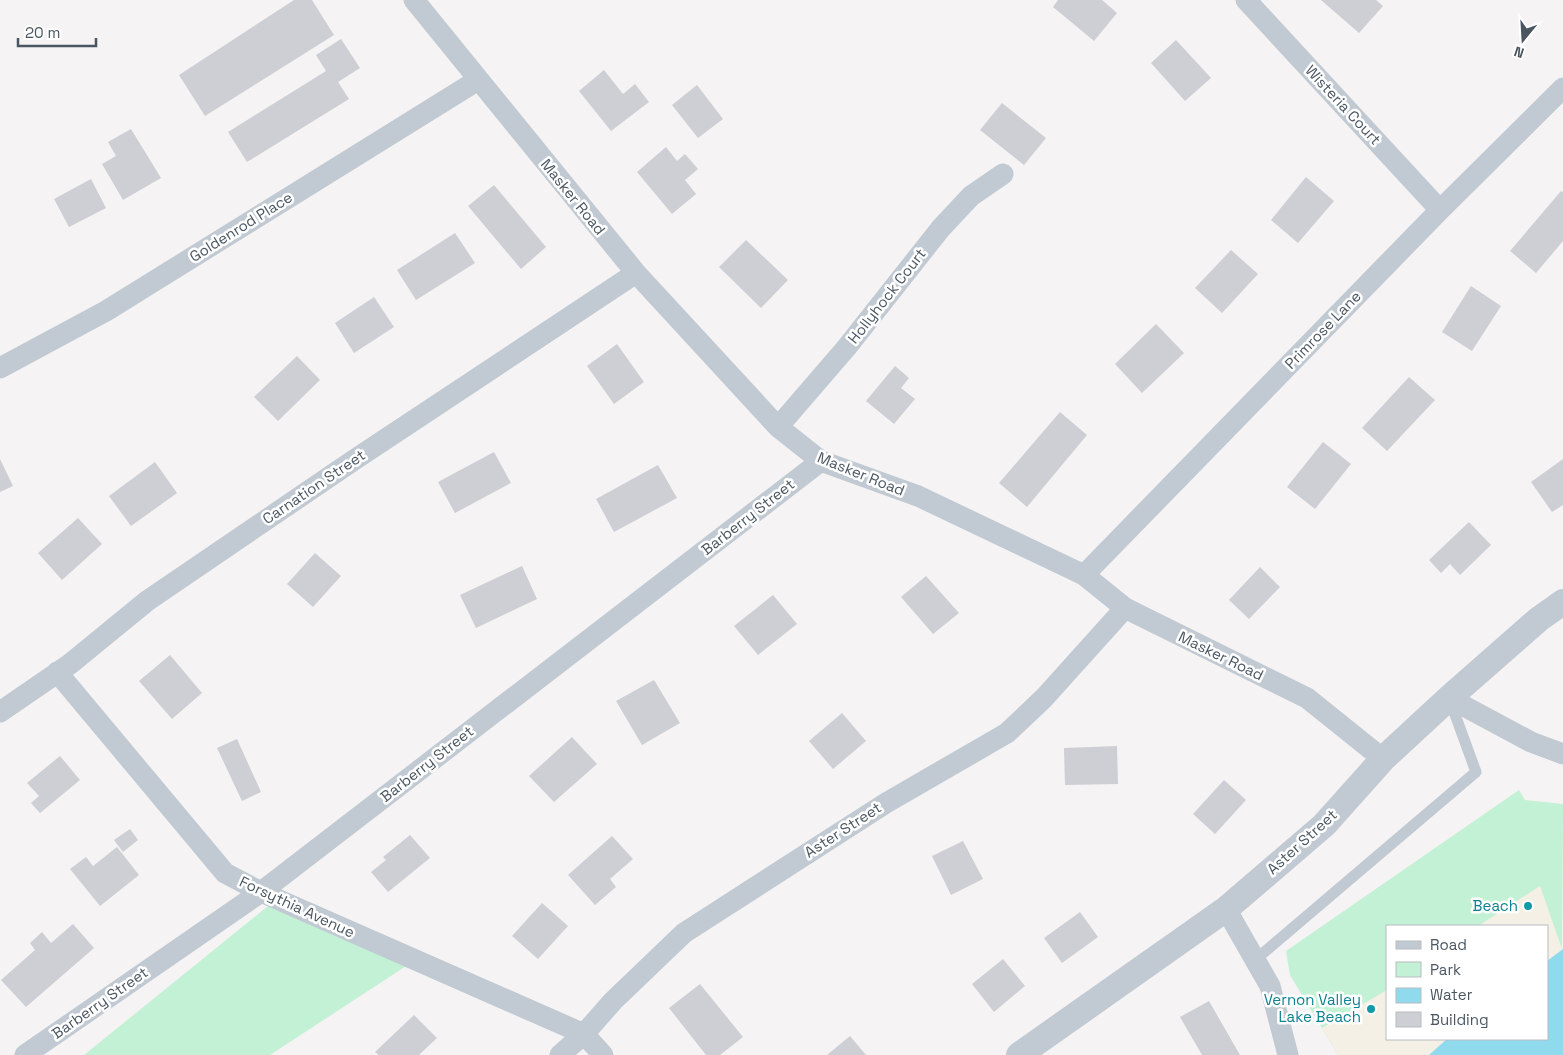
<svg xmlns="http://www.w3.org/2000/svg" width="1563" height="1055" viewBox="0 0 1563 1055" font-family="'Space Grotesk',sans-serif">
<rect width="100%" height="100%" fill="#f5f3f3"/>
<!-- green -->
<path fill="#c3f1d5" d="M1519,790L1525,800L1563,804L1562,949L1547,961V926H1387V1039H1447L1429,1055H1338L1290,975L1286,951Z
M278,898L423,955L270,1055H84Z"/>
<!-- sand -->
<path fill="#f5f0e5" d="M1540,886L1562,949L1547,962V926H1478Z
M1387,990V1039H1447L1429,1055H1338L1322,1028Z"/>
<!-- water -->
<path fill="#90daee" d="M1563,949V1055H1429L1447,1039H1547V961Z"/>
<!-- building -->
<path fill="#cdcfd5" d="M294,0H312L334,35L205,116L179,75Z
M1058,0H1102L1117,13L1094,41L1053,7Z
M1321,0H1376L1383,6L1359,33Z
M341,39L360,68L338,82L349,99L247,162L228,132L326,71L316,55Z
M1176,40L1211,78L1185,101L1151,63Z
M604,70L623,94L635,84L649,102L611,131L579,91Z
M697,85L723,119L698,138L672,105Z
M1002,103L1046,138L1024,165L980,130Z
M131,129L161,178L123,200L102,164L116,156L108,142Z
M666,147L677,161L685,154L698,169L685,180L696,194L672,214L637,172Z
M1306,177L1334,201L1298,243L1271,220Z
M91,179L106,208L69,227L54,199Z
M494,185L546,247L521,269L468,206Z
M1561,191L1563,192V241L1536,273L1510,251Z
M455,233L475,263L416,300L397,270Z
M746,240L788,280L761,308L719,267Z
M1231,250L1258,274L1222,313L1195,288Z
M1471,286L1501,306L1472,351L1442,332Z
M374,297L394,327L354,353L335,323Z
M1156,324L1184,353L1142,393L1115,364Z
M617,344L644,382L614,404L587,366Z
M297,356L320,380L278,421L254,397Z
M895,366L909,378L901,388L915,399L894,424L866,401Z
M1409,377L1435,400L1387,451L1362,428Z
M1060,412L1087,435L1027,507L999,483Z
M1323,442L1351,464L1315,509L1287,487Z
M494,452L511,483L455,513L438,482Z
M0,459L13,486L0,492Z
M1563,459V505L1552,512L1531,482Z
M155,462L177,493L131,526L109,496Z
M658,465L677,498L614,532L596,499Z
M78,518L102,544L62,580L38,553Z
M1469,522L1491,545L1460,575L1450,564L1441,573L1429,560Z
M315,553L341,576L313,607L287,584Z
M522,566L537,599L476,628L460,595Z
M1260,567L1280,587L1249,619L1229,600Z
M926,576L959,613L933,634L901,597Z
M773,595L797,624L758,655L734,626Z
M170,655L202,693L172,719L139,681Z
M654,680L680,723L642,745L616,701Z
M842,713L866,741L833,769L809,741Z
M572,737L597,764L554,802L529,776Z
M237,739L261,792L242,801L217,748Z
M1117,746L1118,784L1065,785L1064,748Z
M60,756L80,780L40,813L31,803L39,796L27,783Z
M1224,780L1246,800L1215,834L1193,814Z
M130,829L138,840L123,852L114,840Z
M410,835L430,858L388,892L371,872L386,860L383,857Z
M612,836L633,859L610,879L616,887L595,905L568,875Z
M963,841L983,879L951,895L932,856Z
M117,847L139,875L100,906L70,869L86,857L93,866Z
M542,903L568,926L538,959L512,936Z
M1080,912L1098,937L1062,963L1044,938Z
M73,924L94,948L26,1007L1,980L35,950L30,943L42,932L51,943Z
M1003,959L1025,986L994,1012L972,984Z
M700,984L743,1037L720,1055H706L669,1008Z
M1209,1001L1240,1055H1202L1180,1017Z
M414,1015L437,1038L419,1055H379L375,1052Z
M850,1036L866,1055H827Z"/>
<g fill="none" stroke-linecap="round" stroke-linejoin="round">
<!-- service -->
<path stroke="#c1cad2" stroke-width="11" d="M1255,960L1476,772L1449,698"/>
<!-- minor -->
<path stroke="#c1cad2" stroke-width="21" d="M414,0L636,273L778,427L821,461L918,496L1084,575L1125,608L1307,698L1383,759
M1246,0L1440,210
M0,368L106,311L478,80
M778,427L847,347L941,228L971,196L1003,174
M1084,575L1440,210L1563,88
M57,672L225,873L261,892L584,1034L603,1055
M1449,698L1531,742L1563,754
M0,712L70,664L147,601L354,460L636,273
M1226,909L1270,986L1288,1055
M25,1055L261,892L821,461
M560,1055L584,1034L613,1001L684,933L886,803L1007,733L1044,698L1125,608"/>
<!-- tertiary -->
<path stroke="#c1cad2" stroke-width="26" d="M1019,1055L1226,909L1324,825L1383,759L1449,698L1539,619L1563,602"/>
</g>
<!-- markers -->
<g fill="#0f9aa8" stroke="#fff" stroke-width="2">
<circle cx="1528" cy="906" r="5"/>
<circle cx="1371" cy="1009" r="5"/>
</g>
<g text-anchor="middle" stroke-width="5" stroke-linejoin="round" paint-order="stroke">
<!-- street labels -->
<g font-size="15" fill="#4a5661" stroke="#fff">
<text transform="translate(1343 105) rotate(47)" y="5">Wisteria Court</text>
<text transform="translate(573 197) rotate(51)" y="5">Masker Road</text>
<text transform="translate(241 227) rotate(-32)" y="5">Goldenrod Place</text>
<text transform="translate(887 296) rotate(-52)" y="5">Hollyhock Court</text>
<text transform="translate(1323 330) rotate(-46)" y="5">Primrose Lane</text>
<text transform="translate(861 474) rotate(22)" y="5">Masker Road</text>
<text transform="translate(314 487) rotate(-34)" y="5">Carnation Street</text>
<text transform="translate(748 517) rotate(-38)" y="5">Barberry Street</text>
<text transform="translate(1221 656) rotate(26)" y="5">Masker Road</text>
<text transform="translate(427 764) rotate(-38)" y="5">Barberry Street</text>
<text transform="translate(843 830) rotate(-33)" y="5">Aster Street</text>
<text transform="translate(1302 842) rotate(-42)" y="5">Aster Street</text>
<text transform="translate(297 907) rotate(25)" y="5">Forsythia Avenue</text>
<text transform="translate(100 1003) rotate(-35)" y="5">Barberry Street</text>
</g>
<!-- culture labels -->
<g font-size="15" fill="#0d838f" stroke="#fff" text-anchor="end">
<text x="1518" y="911">Beach</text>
<text x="1361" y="1005">Vernon Valley<tspan x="1361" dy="17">Lake Beach</tspan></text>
</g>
</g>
<!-- legend -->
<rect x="1386" y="925" width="162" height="115" fill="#ffffff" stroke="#b7bbc0"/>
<rect x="1396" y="941" width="25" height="8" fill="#c1cad2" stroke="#b7bbc0"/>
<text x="1430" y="950" font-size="15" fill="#4a5661">Road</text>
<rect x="1396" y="962" width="25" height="15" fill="#c3f1d5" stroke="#b7bbc0"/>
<text x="1430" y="975" font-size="15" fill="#4a5661">Park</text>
<rect x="1396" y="988" width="25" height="15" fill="#90daee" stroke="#b7bbc0"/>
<text x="1430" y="1000" font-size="15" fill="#4a5661">Water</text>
<rect x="1396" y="1012" width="25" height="15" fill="#cdcfd5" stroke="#b7bbc0"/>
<text x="1430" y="1025" font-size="15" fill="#4a5661">Building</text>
<!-- north arrow -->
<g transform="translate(1523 40) rotate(198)" stroke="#ffffff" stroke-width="4" paint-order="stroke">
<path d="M0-4L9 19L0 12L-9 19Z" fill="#4a5661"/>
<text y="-8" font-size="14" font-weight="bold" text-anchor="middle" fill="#4a5661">N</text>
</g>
<!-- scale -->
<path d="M18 38v8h78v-8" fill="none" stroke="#4a5661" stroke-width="2.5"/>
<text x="25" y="38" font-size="15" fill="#4a5661" stroke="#ffffff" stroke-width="4" paint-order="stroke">20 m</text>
</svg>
